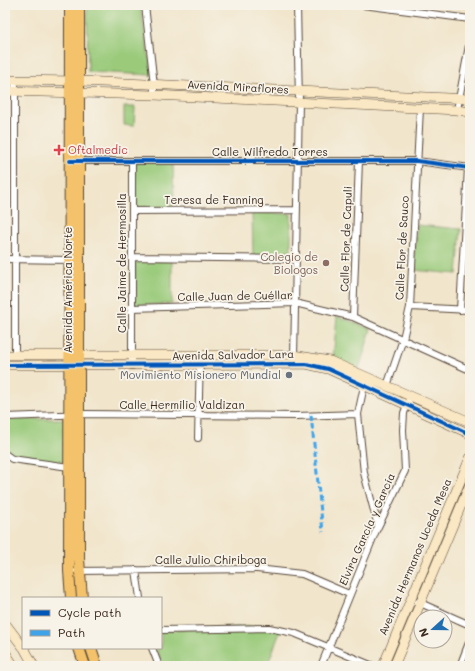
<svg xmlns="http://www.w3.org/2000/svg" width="475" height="671" viewBox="0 0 475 671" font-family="Mali,sans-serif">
<rect width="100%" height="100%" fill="#f7f3e8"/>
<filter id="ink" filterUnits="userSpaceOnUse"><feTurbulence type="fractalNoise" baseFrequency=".025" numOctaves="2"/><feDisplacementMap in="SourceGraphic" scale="8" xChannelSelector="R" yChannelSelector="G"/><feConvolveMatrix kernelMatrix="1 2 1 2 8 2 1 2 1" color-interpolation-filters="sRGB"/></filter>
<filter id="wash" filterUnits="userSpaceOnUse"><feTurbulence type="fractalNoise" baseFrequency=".012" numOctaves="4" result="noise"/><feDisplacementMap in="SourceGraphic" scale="16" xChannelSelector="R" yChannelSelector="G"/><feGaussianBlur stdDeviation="0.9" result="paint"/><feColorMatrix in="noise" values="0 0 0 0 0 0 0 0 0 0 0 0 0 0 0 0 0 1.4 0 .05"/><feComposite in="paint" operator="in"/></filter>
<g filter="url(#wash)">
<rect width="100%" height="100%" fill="#f1e5cb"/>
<!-- green -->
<path fill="#9aca7a" stroke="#6a7a4c" d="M87,5H140L152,75L88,72Z
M124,107H135L134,126L124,125Z
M135,160L173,161L174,207L134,208Z
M252,212L291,214V255L253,257Z
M417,225L461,229L457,274L413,270Z
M135,260L172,261V304L135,305Z
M337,316L371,329L359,369L333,359Z
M5,419H65V462C44,461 22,462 5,448Z
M261,626L282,627L267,666H163L156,648H161V631Z"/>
</g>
<g filter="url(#ink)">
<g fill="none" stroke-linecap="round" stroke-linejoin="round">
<!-- street casing -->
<g stroke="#564638" stroke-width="8">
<path id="street" d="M145,5L154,85V95
M363,5L470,19
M15,80V355
M457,110L470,40
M76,161H417L470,168
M132,211L297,210
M132,257L296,259
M5,259L70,260
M410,307L470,310
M132,308L295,303L353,317L470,370
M460,310L468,168
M353,317L359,161
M294,358L299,102L297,5
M132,366V161
M364,386L358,414L364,473L378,526
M387,386L403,339L410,307L420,108
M5,417L87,414L297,416L358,414
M198,438L200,354
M5,454L12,459L69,467
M136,570L140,598
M77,571L257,569L302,574L349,594
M418,602L470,625
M161,630L269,628L294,633L373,666
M152,648L159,666
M321,666L375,533L405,471L403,430L404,413L410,397
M460,666L470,640"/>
</g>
<!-- secondary casing -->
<g stroke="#564638" stroke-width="10">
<path id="secondary" d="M5,80L80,81L470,99
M5,91L154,95L457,110L470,112
M5,355H293L330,361L470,422
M5,365L306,364L328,369L470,434
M5,623L23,647
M24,648L34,666
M5,652L14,666
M383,666L470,458
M394,666L470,484"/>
</g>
<!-- primary casing -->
<g stroke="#564638" stroke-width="12">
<path id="primary" d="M70,5L69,571L71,598
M79,5V559L82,598
M79,648L85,666
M91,648L97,666"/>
</g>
<!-- street -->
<use href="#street" stroke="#fff" stroke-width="6"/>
<!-- secondary -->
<use href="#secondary" stroke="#fae7c3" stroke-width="9"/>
<!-- primary -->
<use href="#primary" stroke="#f3c26a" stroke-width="10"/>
<!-- quiet -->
<path stroke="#3fa3ea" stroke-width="3" stroke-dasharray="6 3" stroke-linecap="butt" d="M311,415L323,532"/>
<!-- cycleway casing -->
<g stroke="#f7f3e8" stroke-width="6">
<path id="cycleway" d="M70,161H417L470,168
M5,365L306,364L328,369L470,434"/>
</g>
<!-- cycleway -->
<use href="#cycleway" stroke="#0057b8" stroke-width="4"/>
</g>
</g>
<!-- markers -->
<path fill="#e0444e" stroke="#f7f3e8" stroke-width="1.5" d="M57 144h4v4h4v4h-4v4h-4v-4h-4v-4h4z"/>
<circle fill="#8d6e63" stroke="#f7f3e8" stroke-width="1.5" cx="326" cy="263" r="4"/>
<circle fill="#6b7280" stroke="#f7f3e8" stroke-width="1.5" cx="289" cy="375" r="4"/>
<g text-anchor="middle" stroke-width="3.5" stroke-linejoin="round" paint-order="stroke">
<!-- street labels -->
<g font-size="11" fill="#3b2a1e" stroke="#f7f3e8">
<text transform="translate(238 87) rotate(3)" y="4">Avenida Miraflores</text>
<text x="270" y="156">Calle Wilfredo Torres</text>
<text x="214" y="204">Teresa de Fanning</text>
<text transform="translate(346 239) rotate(-88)" y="4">Calle Flor de Capuli</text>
<text transform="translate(402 248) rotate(-87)" y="4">Calle Flor de Sauco</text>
<text transform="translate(122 263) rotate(-90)" y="4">Calle Jaime de Hermosilla</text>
<text transform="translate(68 290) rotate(-90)" y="4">Avenida América Norte</text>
<text transform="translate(235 296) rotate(-1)" y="4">Calle Juan de Cuéllar</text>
<text transform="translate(233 355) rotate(-1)" y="4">Avenida Salvador Lara</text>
<text x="182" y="409">Calle Hermilio Valdizan</text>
<text transform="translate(367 529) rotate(-66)" y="4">Elvira García y García</text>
<text transform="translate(415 557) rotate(-67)" y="4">Avenida Hermanos Uceda Mesa</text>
<text x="211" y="564">Calle Julio Chiriboga</text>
</g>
<!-- health labels -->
<g font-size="11" fill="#be3a42" stroke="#f7f3e8" text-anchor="start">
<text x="68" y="154">Oftalmedic</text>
</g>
<!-- education labels -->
<g font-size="11" fill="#785e54" stroke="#f7f3e8" text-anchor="end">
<text x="318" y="261">Colegio de<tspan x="318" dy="13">Biologos</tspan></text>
</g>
<!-- worship labels -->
<g font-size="11" fill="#5b616d" stroke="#f7f3e8" text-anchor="end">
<text x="281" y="379">Movimiento Misionero Mundial</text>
</g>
</g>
<!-- margin -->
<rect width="475" height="671" fill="none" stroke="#f7f3e8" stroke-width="20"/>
<!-- legend -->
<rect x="22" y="597" width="140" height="52" fill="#f7f3e8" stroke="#aca397"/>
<rect x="30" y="610" width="20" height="6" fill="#0057b8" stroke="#aca397"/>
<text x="58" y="617" font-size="12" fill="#3b2a1e">Cycle path</text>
<rect x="30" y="630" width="20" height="6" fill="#3fa3ea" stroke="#aca397"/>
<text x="58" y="637" font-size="12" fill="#3b2a1e">Path</text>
<!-- north arrow -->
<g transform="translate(433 629) rotate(249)"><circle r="19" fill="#f7f3e8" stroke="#aca397"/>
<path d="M0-3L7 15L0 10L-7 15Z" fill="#1f6fb2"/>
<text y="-6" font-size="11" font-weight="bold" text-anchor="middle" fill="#3b2a1e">N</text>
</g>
</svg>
